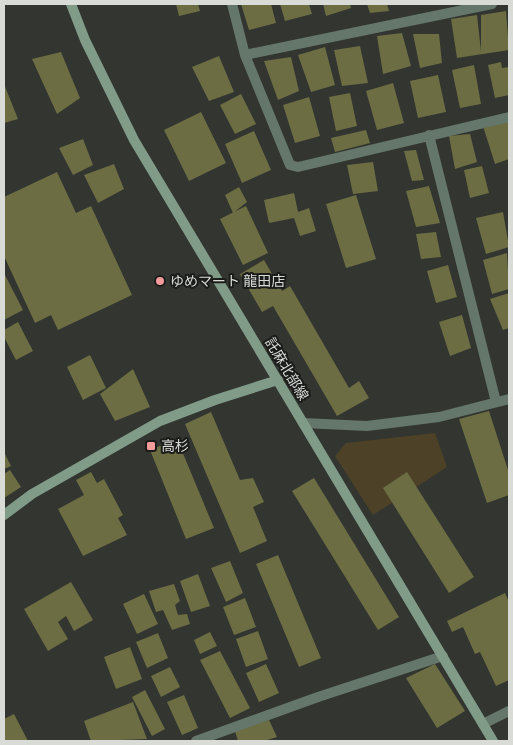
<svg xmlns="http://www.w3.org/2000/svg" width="513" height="745" viewBox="0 0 513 745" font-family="'Roboto Condensed','Noto Sans JP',sans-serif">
<rect width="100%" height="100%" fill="#323530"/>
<!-- green -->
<path fill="#4d4227" d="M435,433L447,467L373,515L335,456L346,443Z"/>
<!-- building -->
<path fill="#6c6d43" d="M176,4H198L200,11L179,16Z
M241,4H271L276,23L249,30Z
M280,4H309L312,14L285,21Z
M323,4H350L351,8L326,16Z
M367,4H387L389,11L370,13Z
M506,11L509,50L457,58L451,19L477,15L481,51V15Z
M402,33L411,66L383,74L377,36Z
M413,34H439L442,63L420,68Z
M360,46L368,83L342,86L334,50Z
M325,47L335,85L311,92L298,55Z
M61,52L80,98L57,114L32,59Z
M219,56L234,92L209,101L192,67Z
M291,57L299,91L278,100L264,61Z
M501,62L502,68L509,67V95L495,98L488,65Z
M474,65L481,104L460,108L452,70Z
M438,75L446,112L418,118L410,81Z
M393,83L404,123L377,130L366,91Z
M4,84L18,119L4,123Z
M350,93L357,126L336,131L329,97Z
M241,94L256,124L235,134L220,105Z
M309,97L320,136L295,143L283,105Z
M201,112L226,163L189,181L164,130Z
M509,117V159L495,164L482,123Z
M366,130L370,143L335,152L331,138Z
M254,131L271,170L242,183L225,144Z
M470,134L477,162L455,169L449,136Z
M83,139L93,165L73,175L59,148Z
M416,150L424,180L412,181L404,151Z
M373,162L378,191L353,194L347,165Z
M114,164L124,189L98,203L84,175Z
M482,166L489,193L470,198L464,170Z
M57,172L76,213L91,206L132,295L58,330L51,315L35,323L4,256V197Z
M429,186L440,223L416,227L406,191Z
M239,187L247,202L233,213L225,195Z
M294,193L298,212L309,208L316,231L300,236L294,218L269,223L264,200Z
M356,195L376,259L346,268L326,204Z
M246,206L268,253L243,265L220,219Z
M503,212L509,247L486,254L476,218Z
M436,232L441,257L421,259L416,234Z
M507,253L509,289L492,294L483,260Z
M264,260L282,291L290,286L349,388L359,381L369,398L337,416L273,306L262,312L240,274Z
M448,265L457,297L436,303L427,271Z
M4,273L23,310L4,320Z
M509,293V328L503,330L490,299Z
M462,315L471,348L450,356L439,322Z
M18,322L33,351L16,360L4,337V330Z
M90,355L106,388L83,400L67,367Z
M133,369L150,407L115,421L100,394Z
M489,411L509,473V495L487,503L459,419Z
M211,412L240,480L253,478L264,502L253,507L267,541L240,553L185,424Z
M177,439L214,528L186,539L150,450Z
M4,452L11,466L4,469Z
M10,470L21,487L4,498V474Z
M91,472L97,483L104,479L123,515L118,518L127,535L83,556L58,509L84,495L76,480Z
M407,472L474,577L449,593L383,488Z
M314,478L399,617L378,630L292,491Z
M278,555L321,658L299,667L256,564Z
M230,561L243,593L226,602L211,568Z
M198,574L210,606L191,612L180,581Z
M71,582L93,620L74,631L66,616L58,622L68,639L48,651L24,609Z
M174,584L180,601L175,605L178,615L187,614L190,624L172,630L163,610L156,612L149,591Z
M505,593L509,602V680L496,686L480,652L475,654L463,627L452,632L447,621Z
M144,594L158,624L137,634L123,604Z
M245,598L256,627L234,635L223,607Z
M258,631L268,659L246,667L236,639Z
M210,632L217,646L200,654L194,640Z
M158,633L168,658L147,668L136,642Z
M130,647L142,679L116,689L104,657Z
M220,651L250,708L230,718L200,660Z
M266,664L279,693L259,702L246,673Z
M435,664L465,711L437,728L406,678Z
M170,667L180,687L161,697L151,676Z
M145,690L165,729L152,736L132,697Z
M184,695L198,728L182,735L167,702Z
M133,702L147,739L91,741L84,721Z
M14,714L28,741H4V719Z
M269,720L277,737L264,741H238L235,731Z"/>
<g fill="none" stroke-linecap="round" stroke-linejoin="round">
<!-- street -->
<path stroke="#65766a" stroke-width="10" d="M232,4L245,55L290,165L298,167L509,117
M245,55L492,4
M429,135L496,402
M303,423L367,426L439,417L509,399
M483,724L509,711
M196,741L318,697L443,656"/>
<!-- secondary -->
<path stroke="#809b88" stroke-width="10" d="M71,4L85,40L134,140L493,741
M4,515L32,494L160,421L215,400L278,380"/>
</g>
<!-- markers -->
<g fill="#f59b9b" stroke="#1b1c1a" stroke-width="2">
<circle cx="160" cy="281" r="5"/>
<rect x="146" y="441" width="10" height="10" rx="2.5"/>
</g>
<g text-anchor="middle" stroke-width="4" stroke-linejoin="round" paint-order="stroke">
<!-- poi labels -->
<g font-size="14" fill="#d9dbd7" stroke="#1b1c1a" text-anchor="start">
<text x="170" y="286">ゆめマート 龍田店</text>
<text x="161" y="451">高杉</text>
</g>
<!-- street labels -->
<g font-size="14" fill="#d9dbd7" stroke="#1b1c1a">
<text transform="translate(287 369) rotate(59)" y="5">託麻北部線</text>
</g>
</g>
<!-- border -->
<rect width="513" height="745" fill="none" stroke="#d9dbd7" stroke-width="10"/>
</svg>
